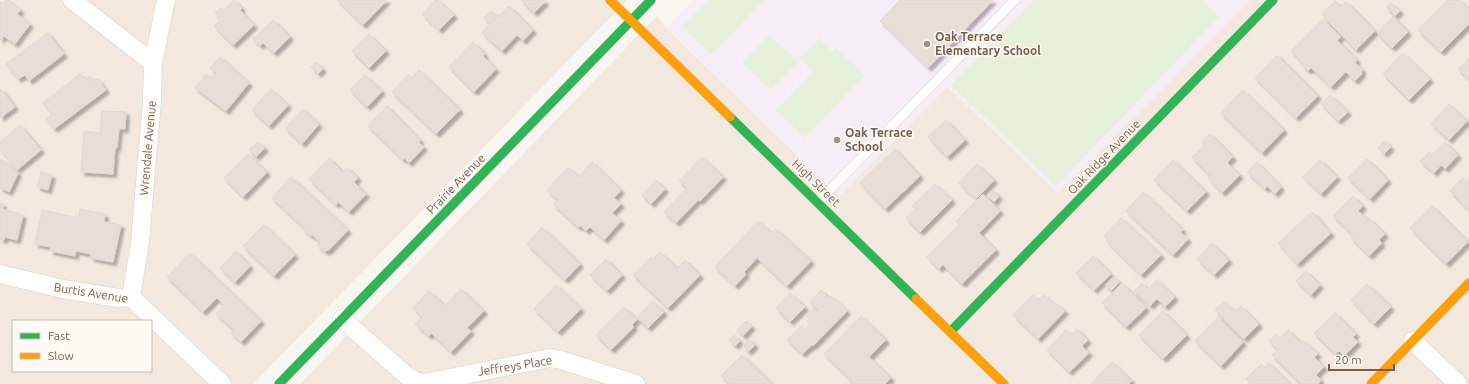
<svg xmlns="http://www.w3.org/2000/svg" width="1469" height="384" viewBox="0 0 1469 384" font-family="Ubuntu,sans-serif">
<defs>
<filter id="shadow"><feDropShadow dx="3.5" dy="3.5" stdDeviation="1" flood-color="#0004"/></filter>
</defs>
<rect width="100%" height="100%" fill="#f9f5f0"/>
<!-- residential -->
<path fill="#f2e8de" fill-rule="evenodd" d="M0,0H627L253,384H0ZM13,321H151V371H13Z
M1250,0H1469V384H300L657,16L666,28L839,196L947,86L1058,193Z"/>
<!-- education -->
<path fill="#f6eef6" d="M694,0H1250L1059,193L947,87L839,196L666,28Z"/>
<!-- green -->
<path fill="#e7f0db" d="M708,0H764L712,55L682,26Z
M1034,0H1202L1219,17L1056,186L951,85Z
M769,35L798,62L771,90L742,63Z
M819,38L832,52L836,48L865,75L805,138L776,110L813,72L800,58Z"/>
<!-- building -->
<path fill="#e6ded7" stroke="#e2d8d2" filter="url(#shadow)" d="M6,0H8L21,10L17,14L30,24L15,44L4,36L0,40V1L3,3Z
M234,0L242,8L240,10L254,25L233,45L214,26L220,21L217,18L219,16L215,13L221,8L223,11Z
M337,0H387L363,25Z
M435,0H438L454,15L439,30L422,14Z
M521,0H544L545,2L534,13Z
M900,0H993L928,68L880,21Z
M1448,0H1460L1469,9V24L1441,52L1418,30Z
M1335,1L1340,7L1346,2L1375,31L1356,50L1326,20L1327,19L1322,14Z
M1391,3L1400,11L1395,16L1386,7Z
M509,6L533,30L523,41L517,35L502,51L482,33L490,24L484,18L491,11L498,17Z
M1393,17L1408,32L1392,48L1377,33Z
M1323,19L1341,37L1337,40L1357,60L1355,63L1363,70L1361,72L1362,74L1355,81L1346,72L1331,87L1311,68L1308,71L1302,65L1303,64L1291,51Z
M273,20L290,37L274,53L263,43L260,46L253,39Z
M48,33L64,54L29,81L25,75L18,79L6,64Z
M369,34L386,51L369,68L352,51Z
M473,42L485,54L483,56L496,69L474,92L449,67Z
M1403,53L1430,79L1409,100L1383,74Z
M1277,55L1318,96L1296,118L1255,78Z
M220,57L249,83L226,111L195,88L205,75L212,77L216,73L210,68Z
M1469,58V80L1458,69Z
M316,62L323,69L318,74L311,67Z
M419,70L460,110L436,134L392,92L408,75L412,78Z
M80,74L85,79L90,76L94,81L98,79L106,90L54,129L46,119L52,115L43,103Z
M365,75L382,91L367,107L350,90Z
M1,89L15,107L0,118V90Z
M271,89L288,105L269,126L252,110Z
M1243,90L1284,130L1262,153L1221,113Z
M1330,95L1348,112L1338,121L1321,104Z
M1449,104L1467,121L1449,140L1431,124Z
M387,106L420,140L419,143L424,147L409,163L404,158L403,160L368,126Z
M303,109L319,124L302,144L285,128Z
M102,111L126,112L125,129H119L117,148H115L113,174L81,172L84,131L100,133Z
M946,120L965,140L947,157L928,137Z
M20,125L41,150L17,170L0,149V142Z
M1210,134L1233,157L1227,163L1240,175L1222,193L1208,178L1210,175L1192,157L1205,145L1202,142Z
M1385,141L1391,147L1384,154L1378,147Z
M258,142L265,148L256,157L249,150Z
M1445,142L1458,155L1445,169L1441,165L1434,173L1420,161L1429,152L1432,155Z
M895,149L920,176L885,209L860,183Z
M248,154L267,172L243,197L224,178Z
M702,157L723,177L700,201L698,200L676,223L664,212L687,188L679,181Z
M329,158L343,172L347,167L358,178L354,182L366,194L349,212L338,202L336,205L309,179Z
M1,159L18,173L9,192L0,188V162Z
M1367,159L1388,180L1370,199L1348,178Z
M1173,160L1206,192L1187,211L1154,180Z
M1320,160L1337,177L1321,194L1303,177Z
M592,162L621,190L614,198L621,204L612,213L621,221L604,240L590,227L586,231L580,226L578,227L554,205L558,200L547,190L568,167L579,177Z
M1257,162L1281,187L1275,194L1267,186L1265,189L1247,172Z
M977,164L994,180L976,199L959,183Z
M41,172L52,175L48,190L37,187Z
M291,177L348,230L328,251L327,250L325,252L317,245L320,242L312,235L311,236L302,228L303,227L272,198Z
M1463,178L1469,183V210L1450,191Z
M656,180L665,189L651,204L642,195Z
M935,184L952,200L920,232L906,218L915,209L912,206Z
M993,190L999,196L994,202L987,195Z
M1143,192L1183,230L1180,232L1188,239L1173,255L1126,211Z
M983,194L1000,211L979,233L996,250L962,284L943,265L939,269L927,257L959,225L956,221Z
M1353,196L1363,206L1358,211L1369,221L1370,219L1385,234L1379,240L1382,243L1369,256L1351,238L1353,235L1333,216Z
M0,203L3,204L2,209L23,215L17,240L5,237L4,240L0,239Z
M1432,206L1468,242L1446,264L1410,228Z
M80,209L105,214L104,222L121,225L113,262L91,258V254L76,251L75,256L50,251L51,247L35,244L42,210L79,218Z
M1312,212L1331,233L1297,264L1278,243Z
M1121,218L1161,255L1141,275L1108,243L1109,241L1104,236Z
M758,221L772,233L776,229L811,261L787,286L757,258L744,272L746,274L735,286L715,267Z
M264,225L295,255L274,276L243,246Z
M542,227L580,264L565,280L527,244Z
M1212,243L1229,260L1214,275L1197,259Z
M236,251L250,266L235,282L220,268Z
M660,252L677,268L685,260L700,275L668,308L633,275L651,257L653,259Z
M190,253L261,321L241,342L231,333L234,330L216,314L224,305L217,298L203,312L167,277Z
M1093,256L1111,274L1094,290L1076,273Z
M606,259L622,275L607,291L590,275Z
M1306,271L1320,285L1311,295L1296,281Z
M1114,277L1119,282L1111,291L1105,285Z
M1157,280L1175,297L1165,307L1157,299L1150,306L1134,291L1142,283L1148,289Z
M1122,283L1146,308L1126,327L1102,303Z
M1367,284L1391,307L1374,324L1351,300Z
M556,285L581,309L558,332L534,309Z
M461,289L484,311L467,328L471,331L451,352L431,333L429,336L415,324L422,317L413,308L429,291L445,306Z
M821,290L829,298L831,296L847,311L813,346L812,345L802,354L787,340L801,326L805,329L810,324L807,321L810,319L807,316L814,308L817,311L818,310L810,302Z
M790,293L805,307L790,322L776,308Z
M1033,295L1039,300L1044,295L1054,304L1056,303L1065,311L1038,339L1013,315Z
M652,301L664,312L648,328L637,318Z
M1224,302L1235,312L1241,306L1259,324L1244,339L1215,310Z
M624,307L637,319L632,325L634,327L611,350L596,335Z
M1163,311L1187,335L1163,359L1139,335Z
M1335,313L1356,334L1353,337L1358,342L1344,356L1339,351L1335,354L1314,333Z
M861,316L886,340L869,357L891,378L885,384H850L852,381L824,354Z
M1218,317L1243,342L1221,366L1195,341Z
M746,321L752,326L743,336L737,330Z
M1077,329L1088,340L1082,346L1089,353L1069,372L1047,350L1066,330L1071,335Z
M1288,330L1301,343L1303,340L1318,354L1314,357L1324,367L1316,375L1321,380L1318,384H1301L1272,355L1278,350L1269,341L1276,335L1280,338Z
M734,335L740,341L735,346L729,340Z
M749,339L755,345L748,352L743,346Z
M742,355L772,384H729L721,376Z
M1112,362L1132,381L1129,384H1091Z
M1269,363L1290,384H1248L1250,382L1246,379L1261,364L1265,368Z"/>
<g fill="none" stroke-linecap="round" stroke-linejoin="round">
<!-- lane casing -->
<g stroke="#d7d1cb" stroke-width="10">
<path id="lane" d="M818,202L1015,0"/>
</g>
<!-- street casing -->
<g stroke="#d7d1cb" stroke-width="19">
<path id="street" d="M72,0L153,63
M0,274L63,289L118,298L131,297L222,384
M131,297L140,242L152,101L153,63L166,0
M342,319L407,376L415,381L424,383L550,358L561,360L636,384
M1413,341L1458,384"/>
</g>
<!-- fast casing -->
<g stroke="#d9d2cb" stroke-width="10">
<path id="fast" d="M730,117L916,299
M951,331L1273,0
M279,384L651,0"/>
</g>
<!-- slow casing -->
<g stroke="#d9d2cb" stroke-width="10">
<path id="slow" d="M610,0L730,117
M916,299L1004,384
M1371,384L1469,283"/>
</g>
<!-- lane -->
<use href="#lane" stroke="#fefefd" stroke-width="9"/>
<!-- street -->
<use href="#street" stroke="#fefefd" stroke-width="18"/>
<!-- fast -->
<use href="#fast" stroke="#30b455" stroke-width="9"/>
<!-- slow -->
<use href="#slow" stroke="#ff9f0a" stroke-width="9"/>
</g>
<!-- markers -->
<g fill="#a69286" stroke="#fffaf3" stroke-width="1.5">
<circle cx="927" cy="44" r="4"/>
<circle cx="837" cy="140" r="4"/>
</g>
<g text-anchor="middle" stroke-width="3" stroke-linejoin="round" paint-order="stroke">
<!-- poi labels -->
<g font-size="12" font-weight="bold" fill="#7a5c4d" stroke="#fffaf3" text-anchor="start">
<text x="935" y="41">Oak Terrace<tspan x="935" dy="14">Elementary School</tspan></text>
<text x="845" y="137">Oak Terrace<tspan x="845" dy="14">School</tspan></text>
</g>
<!-- street labels -->
<g font-size="12" fill="#7a5c4d" stroke="#fffaf3">
<text transform="translate(148 148) rotate(-85)" y="4">Wrendale Avenue</text>
<text transform="translate(1104 157) rotate(-46)" y="4">Oak Ridge Avenue</text>
<text transform="translate(816 183) rotate(44)" y="4">High Street</text>
<text transform="translate(456 184) rotate(-46)" y="4">Prairie Avenue</text>
<text transform="translate(91 293) rotate(9)" y="4">Burtis Avenue</text>
<text transform="translate(515 366) rotate(-9)" y="4">Jeffreys Place</text>
</g>
</g>
<!-- legend -->
<rect x="12" y="320" width="140" height="52" fill="#fffaf3" stroke="#cabbb1"/>
<rect x="20" y="333" width="20" height="6" fill="#30b455" stroke="#cabbb1"/>
<text x="48" y="340" font-size="12" fill="#7a5c4d">Fast</text>
<rect x="20" y="353" width="20" height="6" fill="#ff9f0a" stroke="#cabbb1"/>
<text x="48" y="360" font-size="12" fill="#7a5c4d">Slow</text>
<!-- scale -->
<path d="M1329 364v6h65v-6" fill="none" stroke="#7a5c4d" stroke-width="2"/>
<text x="1335" y="364" font-size="12" fill="#7a5c4d" stroke="#fffaf3" stroke-width="3" paint-order="stroke">20 m</text>
</svg>
